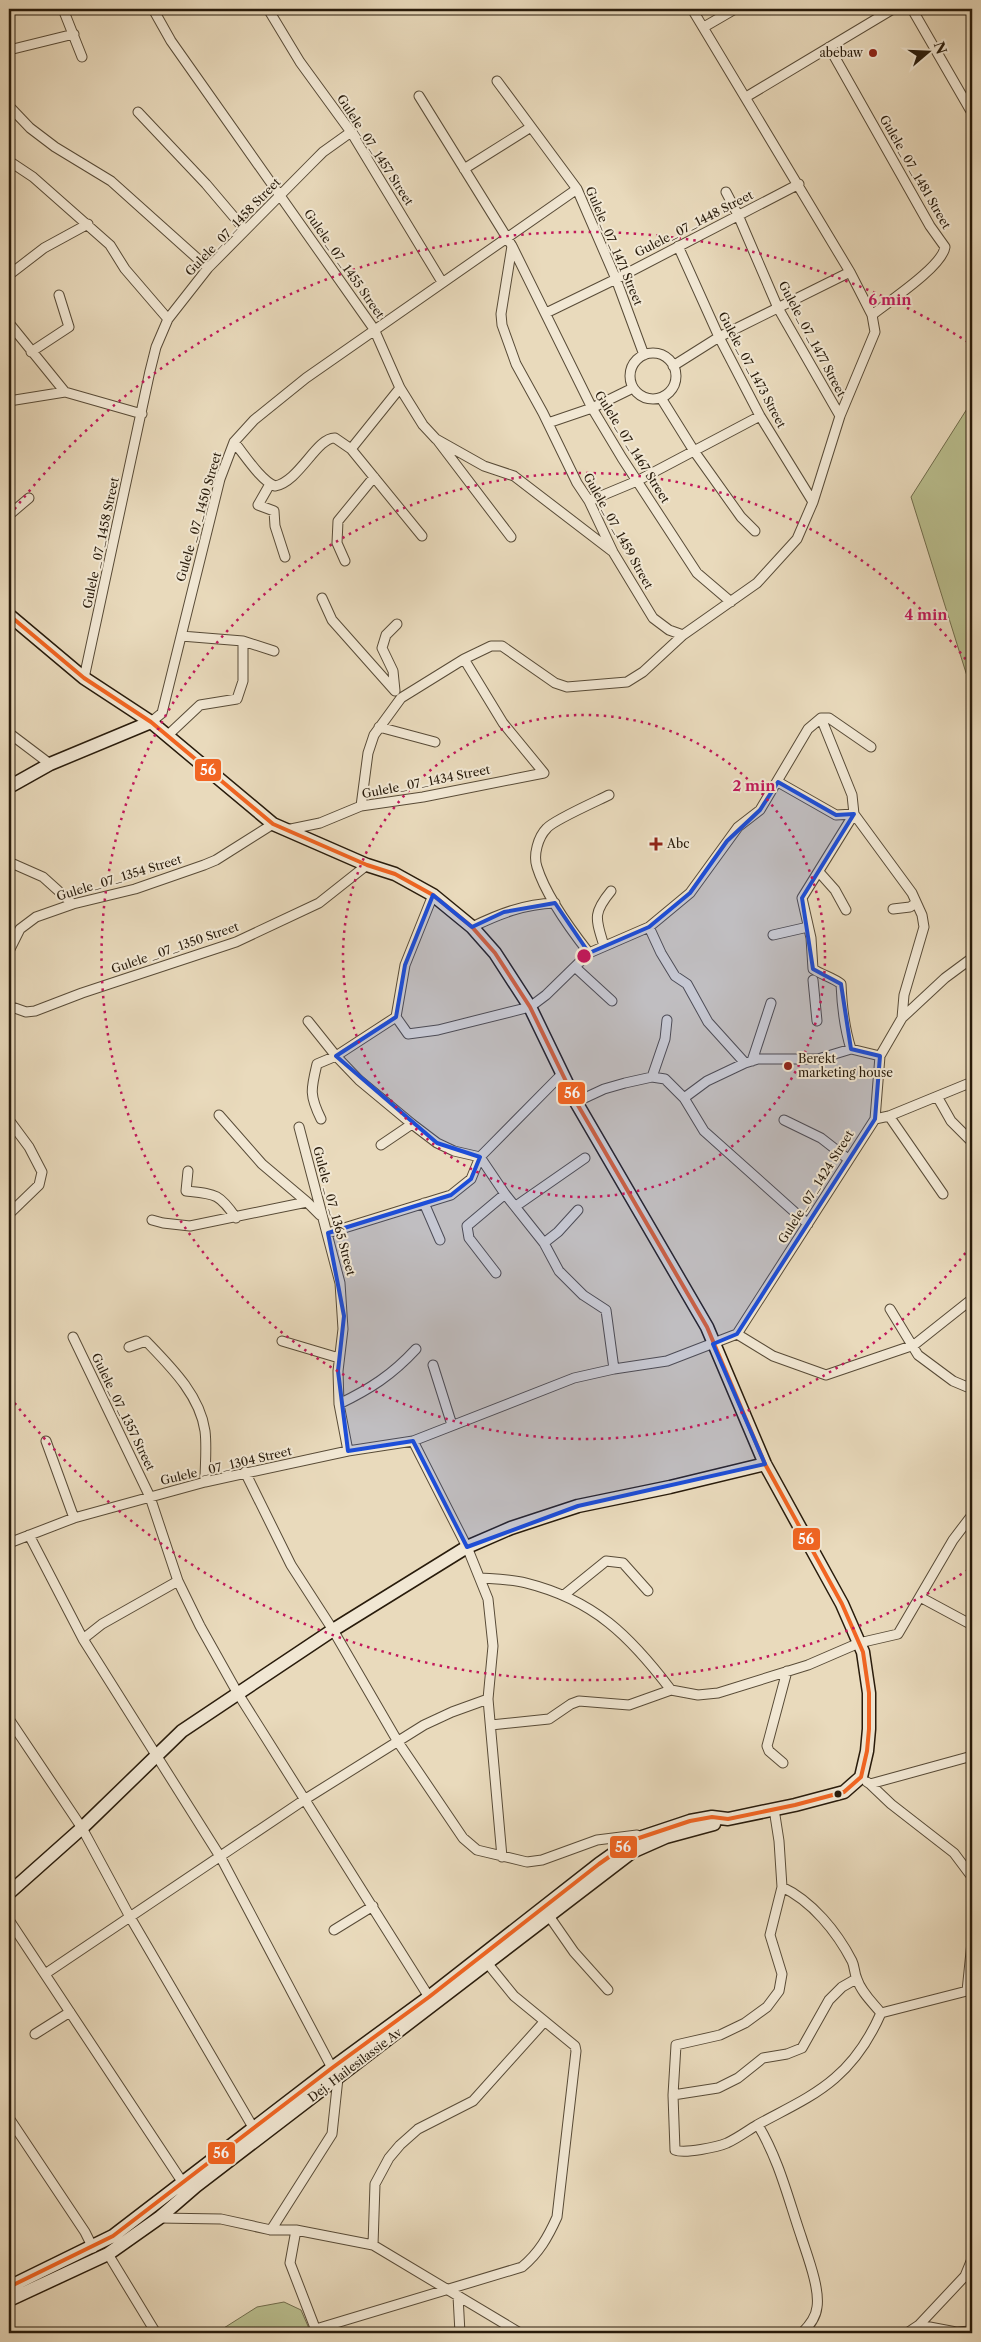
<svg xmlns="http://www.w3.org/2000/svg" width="981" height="2342" viewBox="0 0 981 2342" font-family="'Libre Caslon Text',serif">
<rect width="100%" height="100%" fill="#e9dabc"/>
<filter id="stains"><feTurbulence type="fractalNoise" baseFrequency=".004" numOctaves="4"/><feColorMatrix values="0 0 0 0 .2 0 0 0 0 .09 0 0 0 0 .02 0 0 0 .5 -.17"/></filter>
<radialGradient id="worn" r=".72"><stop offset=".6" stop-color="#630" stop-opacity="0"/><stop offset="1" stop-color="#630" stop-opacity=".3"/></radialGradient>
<!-- green -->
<path fill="#b9be8e" stroke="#706c4c" d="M972,401V692L911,497Z
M284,2302L301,2310L311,2333H216L257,2307Z"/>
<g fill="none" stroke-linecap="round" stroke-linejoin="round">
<!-- street casing -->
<g stroke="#584b37" stroke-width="11">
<path id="street" d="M63,9L82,57
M153,9L171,41L374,329L400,388L423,425L436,439L484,466L514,476L613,552
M268,9L300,62L351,132L442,282
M912,9L972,113
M704,27L735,9
M829,47L930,226L945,247C942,267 888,302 872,315
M9,50L74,34
M497,81L577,189L616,279L644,355
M419,96L512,246L592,408L622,458L697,573L731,602
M746,97L893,9
M9,106L30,128L55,147L111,181L208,268
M138,112L206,184L245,230
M9,161L33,177L110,245L125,269L168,319
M464,169L531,127
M726,192L738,215L778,308L840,416
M512,246L501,314L502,325L516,364L543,413L577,483L589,501L613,552L653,618L669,630L683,635
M678,246L719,337L760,416L813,502
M9,275L44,248L88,224
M546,313L616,279L799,184
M9,323L65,392L142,414
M31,352L69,327L59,295
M630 376a23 23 0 1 1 46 0a23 23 0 1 1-46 0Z
M673,366L719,337L850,272
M661,398L694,451L741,517L755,531
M9,401L65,392
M548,423L592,408L633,388
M438,441L511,537
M234,442C244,454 261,481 275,486C299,482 317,437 335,438L351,449L422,536
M351,449L400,388
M270,484L258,505L274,511L275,526L285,557
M589,501L637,481L760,416
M9,515L29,498
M345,561L337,543L338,521L374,477
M322,598L332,620L395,691
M181,636L243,641L274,651
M84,678L150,371L156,347L168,319L208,268L311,164L323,152L351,132
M395,691L393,671L382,648L386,635L397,624
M821,718L852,795L854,814L802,898L811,938L813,969C822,975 834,978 841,984C842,1007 844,1027 851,1049
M151,722L162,713L220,479L234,442L254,420L306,378L577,189
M379,727L435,742
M9,733L50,764
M167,736L200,705L237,699L243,681V641
M778,782L836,815L854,814L912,893L922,915L924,927L904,995L902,1018L880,1056L875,1119
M361,806L368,753L374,735L401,698L464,659L491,646H502L555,683L567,687L627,682L643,672L683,635L757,583L797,539L813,502L840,416L875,332L872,315L850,272L692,9
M286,830L320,823L361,806L423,797L544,773L503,723L464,659
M9,862L43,877L73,904
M819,872L835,890L846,910
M433,895L405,965L396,1017L408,1034L438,1030L530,1007L546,995L589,953L649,927L690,893L738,827L760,810L808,729L821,718H829L871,747
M893,909L910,907L916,903
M472,927C499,914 524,904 555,903
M649,927L661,953L675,976L687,984L708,1022L745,1063
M773,935L808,927
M604,946C596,919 592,914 611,891
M9,951L20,929L36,917L73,904L135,889L204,865L216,860L273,824
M589,953C571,930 546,896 537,867C533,855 538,837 547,828C554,820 597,801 609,795
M576,968L612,1001
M813,980L817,1021
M9,1003L12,1007L26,1012L35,1011L82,993L236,942L319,903L367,865
M902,1018L945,978L972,958
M308,1021L336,1056L359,1080L412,1124L437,1143L454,1151L480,1157L505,1194L544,1243L559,1271L583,1295L606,1310L614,1369
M752,1061L771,1003
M652,1077L665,1039L667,1020
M684,1098L707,1081L745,1063L758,1059H818L851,1049L880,1056
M938,1098L951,1121L972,1142
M576,1102L604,1089L625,1083L652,1077L665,1079L684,1098L704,1131L808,1224
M219,1115L262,1164L307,1202
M889,1116L943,1194
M321,1119C309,1095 311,1089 317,1064L336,1056L396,1017
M9,1120L29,1147L42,1172L39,1185L9,1214
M784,1120L821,1138L848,1159
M299,1127L340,1283L343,1329L338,1371L339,1404L348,1451
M381,1145L412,1124
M188,1171L186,1191C215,1194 219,1193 236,1218
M424,1203L440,1240
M516,1206L585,1158
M152,1220L163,1223L190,1226L307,1202L320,1215
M328,1233L451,1195L471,1179L480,1157L561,1075
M544,1243L558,1232L578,1210
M496,1273L469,1238L467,1226L505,1194
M890,1309L918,1355L953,1381L972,1389
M737,1334L773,1356L826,1375L914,1345L972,1299
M73,1337L150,1497L178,1581L200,1626L237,1692L429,1997
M282,1341L339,1358
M129,1347L146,1341C170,1366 200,1395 205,1431C207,1447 205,1465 205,1482
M433,1365L452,1425
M339,1404C370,1389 392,1375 416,1349
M46,1441L74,1518
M413,1441L467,1547L488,1599L493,1646L488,1699L502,1857
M245,1472L291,1565L333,1630L398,1742L463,1838L477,1850L527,1862L542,1860L597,1840L637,1835
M29,1535L83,1639L221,1858L332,2068
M9,1543L74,1518L205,1482L348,1451L413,1441L574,1378L614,1369L667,1361L737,1334L875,1119L889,1116L972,1082
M480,1578C495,1579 511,1579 526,1583C594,1600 630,1636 671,1690
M564,1595L606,1561L623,1563L648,1591
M920,1597L972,1625
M83,1639L102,1624L178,1581
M9,1719L82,1828L130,1917L254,2129
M491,1725L549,1719L571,1704L579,1701L629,1705L671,1690L698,1695L718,1693L808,1665L859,1643L898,1634L953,1540L972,1515
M783,1763L769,1751L767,1746L787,1671
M867,1782L870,1784L972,1756
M870,1784L891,1804L954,1853L972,1877
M774,1809L779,1841L782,1887L770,1935L782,1974L779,1991L767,2007L745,2023L720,2035L676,2045L673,2095L675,2150C685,2154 717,2147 727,2143C738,2138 747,2131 757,2125C784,2110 812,2098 835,2078C856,2060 870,2038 881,2013
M782,1887C812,1901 837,1932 852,1961C855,1967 854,1973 857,1979C861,1992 873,2003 881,2013
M549,1916L574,1952L608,1990
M9,1920L183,2183
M334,1930L373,1906
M45,1974L304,1800L424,1725L452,1712L488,1699
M967,1991L972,1942
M881,2013L967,1991H972
M35,2034L70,2012
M673,2095L718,2088L738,2078L763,2058L787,2054L802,2048L829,2000L842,1987L856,1979
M9,2118L85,2232L93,2248
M758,2125C779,2160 788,2198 801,2236C807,2255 820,2288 817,2307C816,2318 809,2326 802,2333
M159,2218L221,2219L271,2230H296L373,2245L520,2333
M271,2230L332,2134L338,2078
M296,2230L290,2263L317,2333
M373,2245L375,2184L389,2158L400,2145L418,2129L473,2101L544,2022
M108,2254L156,2333
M458,2296L460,2333
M919,2325L956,2332L972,2331
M316,2329L522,2267C539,2253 548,2237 557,2217L576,2051L575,2046L514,1996L488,1964
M907,2333L919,2325L965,2276L972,2259"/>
</g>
<!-- secondary casing -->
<g stroke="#281b0b" stroke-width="15">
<path id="secondary" d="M9,615L84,678L151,722L273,824L367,865L395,874L433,895L472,927L495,953L530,1007L576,1102L707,1327L765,1464L842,1604L863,1652L869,1693V1729L867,1751L861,1777L844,1792L795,1805L728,1819L712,1817L690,1821L633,1840L599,1864L429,1997L332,2068L113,2236L9,2287
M9,787L50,764L151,722
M9,1893L82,1828L182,1731L333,1630L467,1547L511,1528L578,1506L670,1487L765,1464
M9,2300L108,2254L159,2218L196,2186L632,1852L666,1837L714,1824"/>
</g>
<!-- street -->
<use href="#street" stroke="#f1e7d3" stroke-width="9"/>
<!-- secondary -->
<use href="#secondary" stroke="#f1e7d3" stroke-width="12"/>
<!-- bus-1 casing -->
<g stroke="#f1e7d3" stroke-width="8">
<path id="bus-1" d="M9,615L84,678L151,722L273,824L367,865L395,874L433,895L472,927L495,953L530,1007L576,1102L707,1327L765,1464L842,1604L863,1652L869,1693V1729L867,1751L861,1777L844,1792L795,1805L728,1819L712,1817L690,1821L633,1840L599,1864L429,1997L332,2068L113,2236L9,2287"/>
</g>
<!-- bus-1 -->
<use href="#bus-1" stroke="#f26522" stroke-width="4"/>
</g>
<!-- marked area -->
<path fill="#1d4ed8" fill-opacity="0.2" stroke="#1d4ed8" stroke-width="4" stroke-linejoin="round" d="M778,782L836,815L854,814L802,898L813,969L841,984L851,1049L880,1056L875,1119L737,1334L713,1344L765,1464L578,1506L467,1547L413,1441L348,1451L338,1371L344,1316L328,1233L451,1195L471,1179L480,1157L437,1143L336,1056L396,1017L405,965L433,895L472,927L504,912L555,903L589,953L649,927L690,893L727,841L760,810Z"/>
<!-- distance rings -->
<g fill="none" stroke="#c2185b" stroke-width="2.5" stroke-dasharray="2.5 5">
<circle cx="584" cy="956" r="241"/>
<path d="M970 1247A483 483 0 1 1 970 665"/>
<path d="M968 1570A724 724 0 0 1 10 1397M10 515A724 724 0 0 1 968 342"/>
</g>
<!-- markers -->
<g fill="#8f2418" stroke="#f1e7d3" stroke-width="2">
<circle cx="873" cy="53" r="5"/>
<path d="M653.5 836.5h5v5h5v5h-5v5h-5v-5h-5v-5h5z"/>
<circle cx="788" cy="1066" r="5"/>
</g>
<circle fill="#281b0b" stroke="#f1e7d3" stroke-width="2" cx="838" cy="1794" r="4.5"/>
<g text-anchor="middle" stroke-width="4" stroke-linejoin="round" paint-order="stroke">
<!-- poi labels -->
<g font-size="12" fill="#281b0b" stroke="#f1e7d3" text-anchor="start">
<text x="863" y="57" text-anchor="end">abebaw</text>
<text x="667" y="848">Abc</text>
<text x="798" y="1063">Berekt<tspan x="798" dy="14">marketing house</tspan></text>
</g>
<!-- street labels -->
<g font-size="12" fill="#281b0b" stroke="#f1e7d3">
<text transform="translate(375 150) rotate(57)" y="4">Gulele_07_1457 Street</text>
<text transform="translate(915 172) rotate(60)" y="4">Gulele_07_1481 Street</text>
<text transform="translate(694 224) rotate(-27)" y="4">Gulele_07_1448 Street</text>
<text transform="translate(233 227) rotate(-46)" y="4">Gulele_07_1458 Street</text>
<text transform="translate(614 246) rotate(67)" y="4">Gulele_07_1471 Street</text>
<text transform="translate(344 264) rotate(55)" y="4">Gulele_07_1455 Street</text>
<text transform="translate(812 339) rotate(62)" y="4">Gulele_07_1477 Street</text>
<text transform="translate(752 370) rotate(62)" y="4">Gulele_07_1473 Street</text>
<text transform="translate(632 447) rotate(58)" y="4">Gulele_07_1467 Street</text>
<text transform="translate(199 517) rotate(-74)" y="4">Gulele _07_1450 Street</text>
<text transform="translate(618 531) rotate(61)" y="4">Gulele_07_1459 Street</text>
<text transform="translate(101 543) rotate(-78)" y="4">Gulele _07_1458 Street</text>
<text transform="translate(426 782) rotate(-11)" y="4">Gulele_07_1434 Street</text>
<text transform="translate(119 878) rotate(-17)" y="4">Gulele_07_1354 Street</text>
<text transform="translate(175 948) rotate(-19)" y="4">Gulele _07_1350 Street</text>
<text transform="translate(816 1187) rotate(-58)" y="4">Gulele_07_1424 Street</text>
<text transform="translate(334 1211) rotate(75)" y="4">Gulele _07_1365 Street</text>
<text transform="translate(123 1412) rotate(64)" y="4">Gulele_07_1357 Street</text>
<text transform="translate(226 1466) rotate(-13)" y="4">Gulele _07_1304 Street</text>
<text transform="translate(355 2065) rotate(-37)" y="4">Dej. Hailesilassie Av</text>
</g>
</g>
<circle cx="584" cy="956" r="8" fill="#c2185b" stroke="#f1e7d3" stroke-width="2.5"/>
<g font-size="15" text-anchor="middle" font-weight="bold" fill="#c2185b" stroke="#f1e7d3" stroke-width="4" stroke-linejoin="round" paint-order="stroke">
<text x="890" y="305">6 min</text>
<text x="926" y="620">4 min</text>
<text x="754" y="791">2 min</text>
</g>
<g stroke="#f1e7d3" stroke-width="2">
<rect x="194" y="758" width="28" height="24" rx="5" fill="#f26522"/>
<rect x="557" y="1081" width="29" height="24" rx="5" fill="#f26522"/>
<rect x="792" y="1527" width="29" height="24" rx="5" fill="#f26522"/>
<rect x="609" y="1835" width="29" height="24" rx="5" fill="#f26522"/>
<rect x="207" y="2141" width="29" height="24" rx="5" fill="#f26522"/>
</g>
<g font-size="14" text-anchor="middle" font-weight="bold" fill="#fff">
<text x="208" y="775">56</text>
<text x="572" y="1098">56</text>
<text x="806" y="1544">56</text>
<text x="623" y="1852">56</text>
<text x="221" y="2158">56</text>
</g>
<!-- margin -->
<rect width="981" height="2342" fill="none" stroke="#e9dabc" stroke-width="30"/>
<rect x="10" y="10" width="961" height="2322" fill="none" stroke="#281b0b" stroke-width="2.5"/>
<rect x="15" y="15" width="951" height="2312" fill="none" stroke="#281b0b"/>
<!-- north arrow -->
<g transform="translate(928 52) rotate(71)" stroke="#f1e7d3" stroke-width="4" paint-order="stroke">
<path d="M0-4L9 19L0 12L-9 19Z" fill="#281b0b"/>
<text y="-8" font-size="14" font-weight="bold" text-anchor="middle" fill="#281b0b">N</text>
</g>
<rect width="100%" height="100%" filter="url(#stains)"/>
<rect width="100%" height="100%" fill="url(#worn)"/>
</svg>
